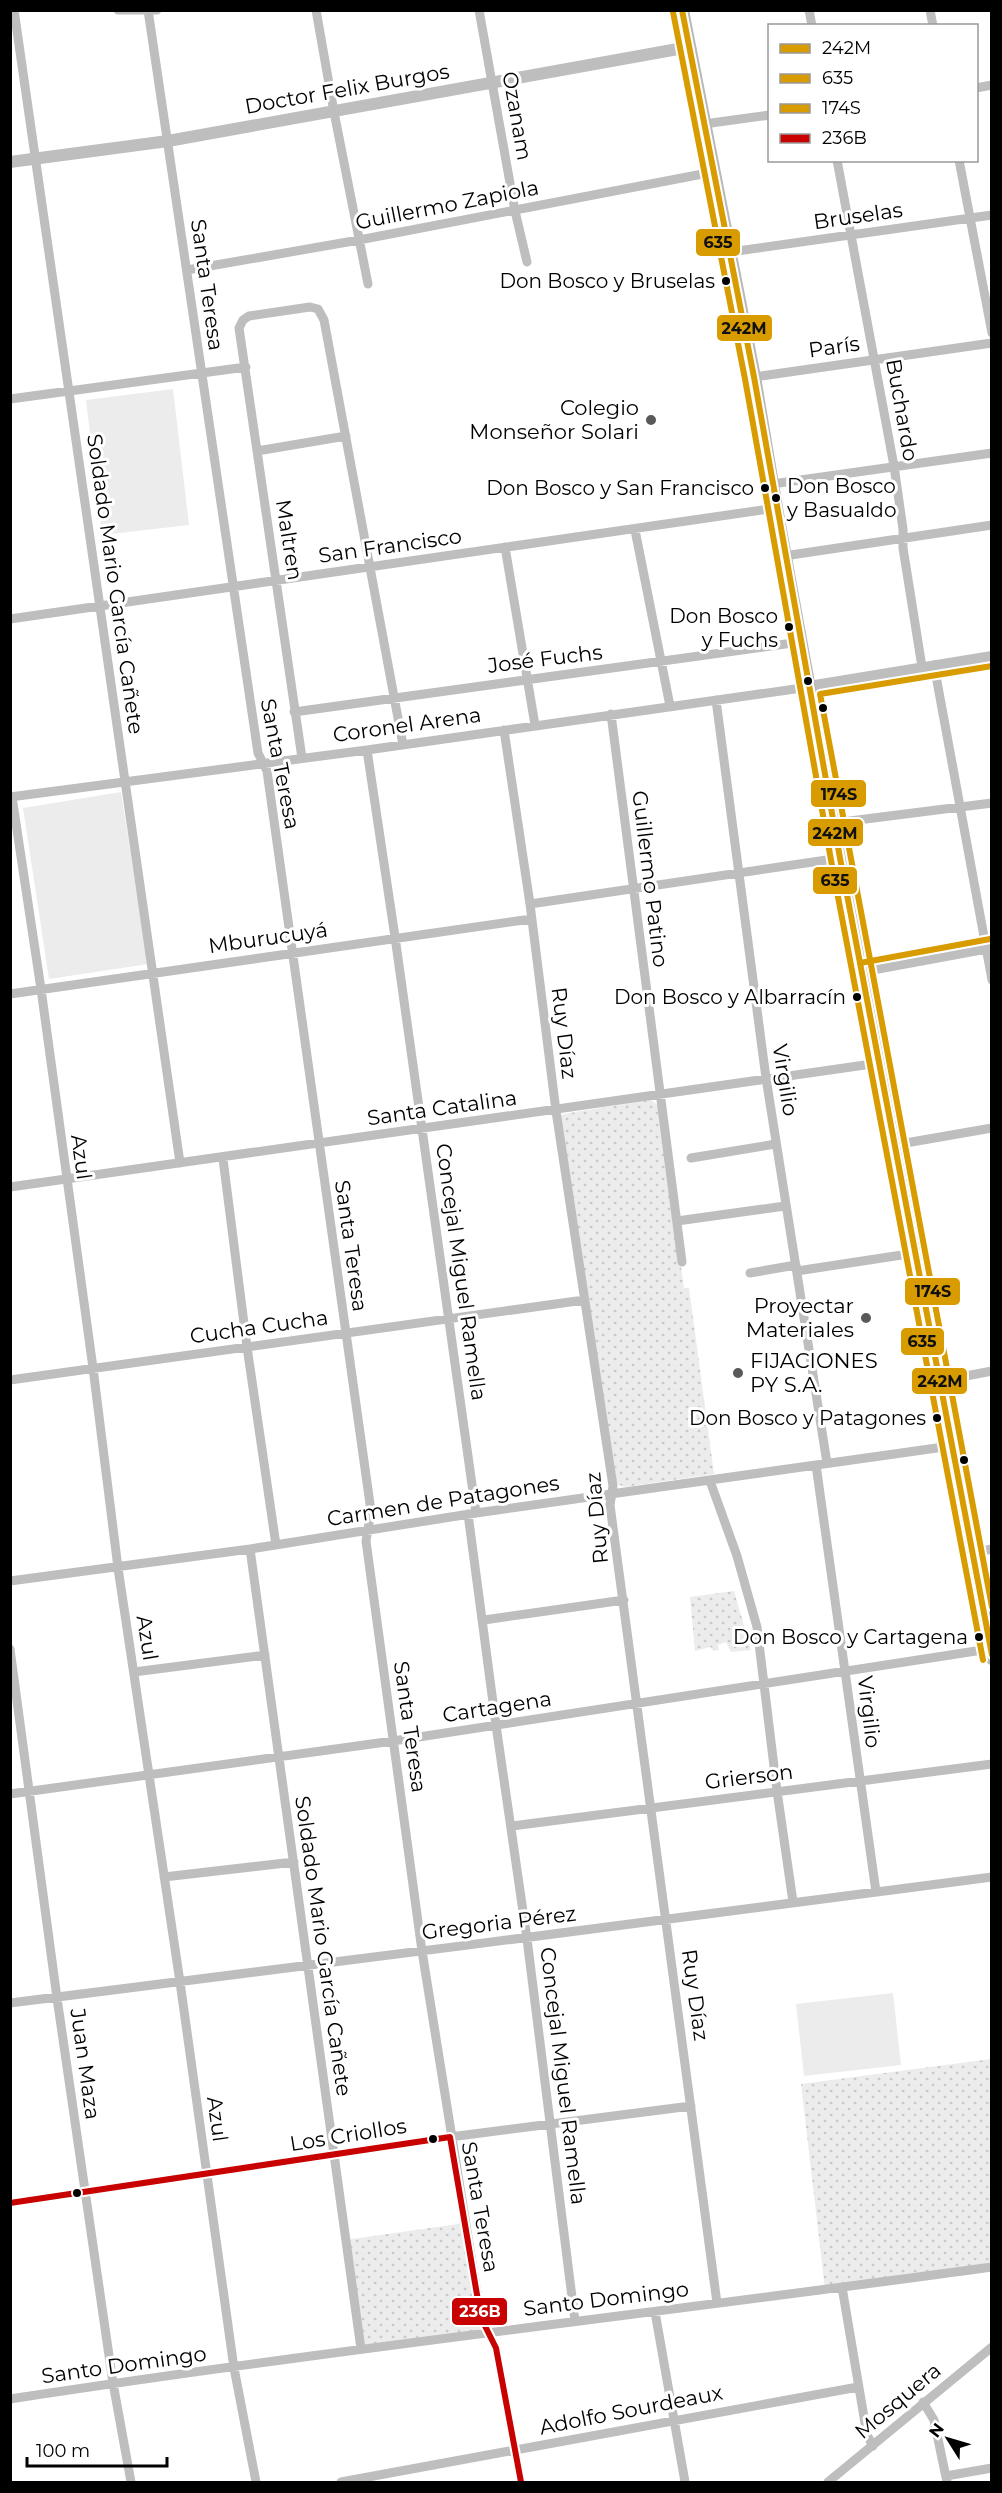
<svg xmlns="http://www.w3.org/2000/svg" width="1002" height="2493" viewBox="0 0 1002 2493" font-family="Montserrat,sans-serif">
<defs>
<pattern id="grass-dots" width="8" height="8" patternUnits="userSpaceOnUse" patternTransform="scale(1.5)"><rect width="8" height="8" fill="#ececec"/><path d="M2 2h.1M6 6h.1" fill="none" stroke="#c9c9c9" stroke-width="1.8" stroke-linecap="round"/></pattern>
</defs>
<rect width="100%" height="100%" fill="#fff"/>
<!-- grass -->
<path fill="url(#grass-dots)" d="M651,1100L658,1105L684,1288H689L714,1474L625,1487L617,1484L560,1117L563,1114Z
M734,1591L751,1650L731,1652L726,1642L718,1645L719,1650L713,1651L711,1647L695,1651L690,1597Z
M991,2059V2263L825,2289L801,2084Z
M465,2223L486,2331L361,2349L345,2240Z"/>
<!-- park -->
<path fill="#ececec" d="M173,389L189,525L102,535L86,400Z
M121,792L148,964L49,979L23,808Z
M893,1993L901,2065L804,2076L796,2004Z"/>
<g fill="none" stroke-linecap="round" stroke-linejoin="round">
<!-- minor -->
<path stroke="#bebebe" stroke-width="9" d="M14,10L180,1163
M118,10H157
M148,10L258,753L267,771L371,1511L366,1541L422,1951L481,2318L496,2348L521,2482
M316,10L334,112L368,284
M479,10L515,211L527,262
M809,10L812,26
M930,10L933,26
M976,88L992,85
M704,124L770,115
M837,160L894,466L903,529V548L922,667
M959,160L992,333
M730,252L992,215
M187,270L359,240L713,172
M754,377L992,343
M10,399L246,367
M257,451L346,436
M772,484L992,453
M635,530L670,706
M505,547L535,725
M784,556L992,525
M10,619L776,508
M934,665L992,980
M716,700L766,1078L827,1463
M294,712L800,642
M611,714L682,1262
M504,730L530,904L556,1111L613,1486L610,1505L717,2303
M367,750L395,937L476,1513
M302,758L239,328L243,320L249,316L310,307L318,309L324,320L403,745
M10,797L367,750L809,687
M12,797L41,989L93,1368L118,1568L180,1982L234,2368L256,2482
M834,823L992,803
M530,904L840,858
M862,972L992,948
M10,994L531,919
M894,1145L992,1128
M691,1158L776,1144
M223,1159L247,1347L276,1545
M10,1187L879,1063
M677,1221L785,1206
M797,1271L915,1253
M750,1273L796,1265
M10,1380L584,1300
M940,1381L992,1371
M816,1465L876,1892
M710,1481L737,1556L757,1627L777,1791L793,1902
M468,1514L496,1725L527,1939L575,2321
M250,1549L361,2349
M971,1553L992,1549
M10,1581L250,1549L476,1513L951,1446
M484,1620L624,1600
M10,1649L57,1998L113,2383L131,2482
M134,1672L265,1655
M10,1794L393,1741L989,1649
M512,1826L992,1764
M164,1877L294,1862
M10,2003C338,1963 664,1919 992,1877
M10,2203L450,2137L691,2106
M842,2287L867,2435L873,2446
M655,2312L685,2482
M10,2399C337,2349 665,2312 992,2267
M923,2402L934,2420L947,2482
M946,2476L992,2468
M341,2482L858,2387
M828,2482L992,2347"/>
<!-- tertiary -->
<path stroke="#bebebe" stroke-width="12" d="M10,162L168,141L689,47
M809,687L992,657"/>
<!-- secondary -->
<path stroke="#b8b8b8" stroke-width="14" d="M682,10L754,377L776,508L840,858L992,1658"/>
<!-- bus-1 casing -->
<g stroke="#fff" stroke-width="10">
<path id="bus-1" d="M682,10L754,377L840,858L992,1655"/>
</g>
<!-- bus-2 casing -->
<g stroke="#fff" stroke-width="10">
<path id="bus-2" d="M673,12L745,379L831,860L983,1660"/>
</g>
<!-- bus-3 casing -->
<g stroke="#fff" stroke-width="10">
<path id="bus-3" d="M992,666L820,694L992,1607
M860,963L990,939"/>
</g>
<!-- bus-4 casing -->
<g stroke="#fff" stroke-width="10">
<path id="bus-4" d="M450,2137L481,2318L496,2348L521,2482
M10,2203L450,2137"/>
</g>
<!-- bus-1 -->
<use href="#bus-1" stroke="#d89b00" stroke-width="6"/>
<!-- bus-2 -->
<use href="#bus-2" stroke="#d89b00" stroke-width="6"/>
<!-- bus-3 -->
<use href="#bus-3" stroke="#d89b00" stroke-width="6"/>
<!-- bus-4 -->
<use href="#bus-4" stroke="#c70201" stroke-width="6"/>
</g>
<!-- markers -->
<g fill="#000" stroke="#fff" stroke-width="2">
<circle cx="726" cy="281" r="5"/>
<circle cx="765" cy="488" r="5"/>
<circle cx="776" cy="498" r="5"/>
<circle cx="789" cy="627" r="5"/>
<circle cx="808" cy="681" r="5"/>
<circle cx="823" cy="708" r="5"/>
<circle cx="857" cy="997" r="5"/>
<circle cx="937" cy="1418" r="5"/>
<circle cx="964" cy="1460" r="5"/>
<circle cx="979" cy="1637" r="5"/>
<circle cx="433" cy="2139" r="5"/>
<circle cx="77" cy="2193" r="5"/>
</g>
<g fill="#595959" stroke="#fff" stroke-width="2">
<circle cx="651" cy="420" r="6"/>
<circle cx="866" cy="1318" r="6"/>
<circle cx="738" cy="1373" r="6"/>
</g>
<g text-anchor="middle" stroke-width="6" stroke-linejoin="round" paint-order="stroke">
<!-- bus labels -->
<g font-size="20" fill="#000" stroke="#fff" text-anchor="end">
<text x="715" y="288">Don Bosco y Bruselas</text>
<text x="787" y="493" text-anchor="start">Don Bosco<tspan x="787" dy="24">y Basualdo</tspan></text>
<text x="754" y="495">Don Bosco y San Francisco</text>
<text x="778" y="623">Don Bosco<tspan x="778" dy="24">y Fuchs</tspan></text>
<text x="846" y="1004">Don Bosco y Albarracín</text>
<text x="926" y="1425">Don Bosco y Patagones</text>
<text x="968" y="1644">Don Bosco y Cartagena</text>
</g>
<!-- street labels -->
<g font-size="21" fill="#000" stroke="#fff">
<text transform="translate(347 89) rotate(-10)" y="7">Doctor Felix Burgos</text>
<text transform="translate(517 116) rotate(80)" y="7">Ozanam</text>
<text transform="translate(447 205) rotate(-11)" y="7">Guillermo Zapiola</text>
<text transform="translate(858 216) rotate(-8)" y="7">Bruselas</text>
<text transform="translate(207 285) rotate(82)" y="7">Santa Teresa</text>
<text transform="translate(834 347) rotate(-8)" y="7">París</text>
<text transform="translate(902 410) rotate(80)" y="7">Buchardo</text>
<text transform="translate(289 540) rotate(81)" y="7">Maltren</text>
<text transform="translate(390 546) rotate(-8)" y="7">San Francisco</text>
<text transform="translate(115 584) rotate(82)" y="7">Soldado Mario García Cañete</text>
<text transform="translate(545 659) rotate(-7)" y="7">José Fuchs</text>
<text transform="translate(407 725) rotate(-8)" y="7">Coronel Arena</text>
<text transform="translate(280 764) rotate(79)" y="7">Santa Teresa</text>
<text transform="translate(650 879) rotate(83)" y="7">Guillermo Patino</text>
<text transform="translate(268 938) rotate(-8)" y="7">Mburucuyá</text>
<text transform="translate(564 1033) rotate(83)" y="7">Ruy Díaz</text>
<text transform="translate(785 1080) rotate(81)" y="7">Virgilio</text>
<text transform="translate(442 1108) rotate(-8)" y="7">Santa Catalina</text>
<text transform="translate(81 1157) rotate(82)" y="7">Azul</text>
<text transform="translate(351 1246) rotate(82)" y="7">Santa Teresa</text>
<text transform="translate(461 1272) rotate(82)" y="7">Concejal Miguel Ramella</text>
<text transform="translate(259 1327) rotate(-8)" y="7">Cucha Cucha</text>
<text transform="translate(443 1501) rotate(-9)" y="7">Carmen de Patagones</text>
<text transform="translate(597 1518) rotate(-95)" y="7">Ruy Díaz</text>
<text transform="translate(147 1638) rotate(81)" y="7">Azul</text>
<text transform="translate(497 1707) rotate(-9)" y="7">Cartagena</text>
<text transform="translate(869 1712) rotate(83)" y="7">Virgilio</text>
<text transform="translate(410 1727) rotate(82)" y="7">Santa Teresa</text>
<text transform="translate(749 1777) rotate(-7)" y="7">Grierson</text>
<text transform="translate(499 1923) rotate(-7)" y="7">Gregoria Pérez</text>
<text transform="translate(323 1946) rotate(82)" y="7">Soldado Mario García Cañete</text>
<text transform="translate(695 1995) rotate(82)" y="7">Ruy Díaz</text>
<text transform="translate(85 2064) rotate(82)" y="7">Juan Maza</text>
<text transform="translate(563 2076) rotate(83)" y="7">Concejal Miguel Ramella</text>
<text transform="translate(217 2119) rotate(82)" y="7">Azul</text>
<text transform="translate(348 2135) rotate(-9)" y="7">Los Criollos</text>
<text transform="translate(480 2207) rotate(80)" y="7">Santa Teresa</text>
<text transform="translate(606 2299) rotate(-7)" y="7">Santo Domingo</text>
<text transform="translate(124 2365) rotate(-8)" y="7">Santo Domingo</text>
<text transform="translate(898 2401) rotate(-40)" y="7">Mosquera</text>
<text transform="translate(631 2410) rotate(-11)" y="7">Adolfo Sourdeaux</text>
</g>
<!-- poi labels -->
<g font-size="21" fill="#000" stroke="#fff" text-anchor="end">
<text x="639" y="415">Colegio<tspan x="639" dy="24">Monseñor Solari</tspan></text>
<text x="854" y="1313">Proyectar<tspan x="854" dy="24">Materiales</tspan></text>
<text x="750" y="1368" text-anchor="start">FIJACIONES<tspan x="750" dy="24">PY S.A.</tspan></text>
</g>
</g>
<g stroke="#fff" stroke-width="2">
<rect x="695" y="228" width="46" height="29" rx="6" fill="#d89b00"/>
<rect x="716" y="314" width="57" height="28" rx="6" fill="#d89b00"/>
<rect x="810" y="779" width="57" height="29" rx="6" fill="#d89b00"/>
<rect x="807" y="818" width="57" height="29" rx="6" fill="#d89b00"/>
<rect x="812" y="866" width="46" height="29" rx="6" fill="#d89b00"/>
<rect x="904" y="1277" width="57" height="29" rx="6" fill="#d89b00"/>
<rect x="900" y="1327" width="45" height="29" rx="6" fill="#d89b00"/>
<rect x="911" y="1367" width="57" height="28" rx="6" fill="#d89b00"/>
<rect x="451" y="2297" width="57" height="29" rx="6" fill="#c70201"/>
</g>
<g font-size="16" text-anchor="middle" font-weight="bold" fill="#fff">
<text x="480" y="2317">236B</text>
</g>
<g font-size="16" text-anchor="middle" font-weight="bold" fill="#111">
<text x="718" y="248">635</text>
<text x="744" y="334">242M</text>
<text x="839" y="800">174S</text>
<text x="835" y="839">242M</text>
<text x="835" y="886">635</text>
<text x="933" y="1297">174S</text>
<text x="922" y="1347">635</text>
<text x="940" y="1387">242M</text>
</g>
<!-- border -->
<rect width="1002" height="2493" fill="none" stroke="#000000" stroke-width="24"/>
<!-- legend -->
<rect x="768" y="24" width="210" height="138" fill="#ffffff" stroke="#999999" stroke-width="1.5"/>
<rect x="780" y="44" width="30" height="9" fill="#d89b00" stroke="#999999" stroke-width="1.5"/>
<text x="822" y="54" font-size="18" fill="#000000">242M</text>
<rect x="780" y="74" width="30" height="9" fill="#d89b00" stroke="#999999" stroke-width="1.5"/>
<text x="822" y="84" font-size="18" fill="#000000">635</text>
<rect x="780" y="104" width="30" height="9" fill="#d89b00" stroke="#999999" stroke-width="1.5"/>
<text x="822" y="114" font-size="18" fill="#000000">174S</text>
<rect x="780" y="134" width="30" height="9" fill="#c70201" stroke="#999999" stroke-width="1.5"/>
<text x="822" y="144" font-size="18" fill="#000000">236B</text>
<!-- north arrow -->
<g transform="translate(948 2439) rotate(307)" stroke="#ffffff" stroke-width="4.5" paint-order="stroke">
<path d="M0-4.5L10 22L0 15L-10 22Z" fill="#000000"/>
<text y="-9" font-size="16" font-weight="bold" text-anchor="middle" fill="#000000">N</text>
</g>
<!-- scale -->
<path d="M27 2457v9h140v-9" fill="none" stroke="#000000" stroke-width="3"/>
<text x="36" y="2457" font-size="18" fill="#000000" stroke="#ffffff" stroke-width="4.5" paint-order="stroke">100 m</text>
</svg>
